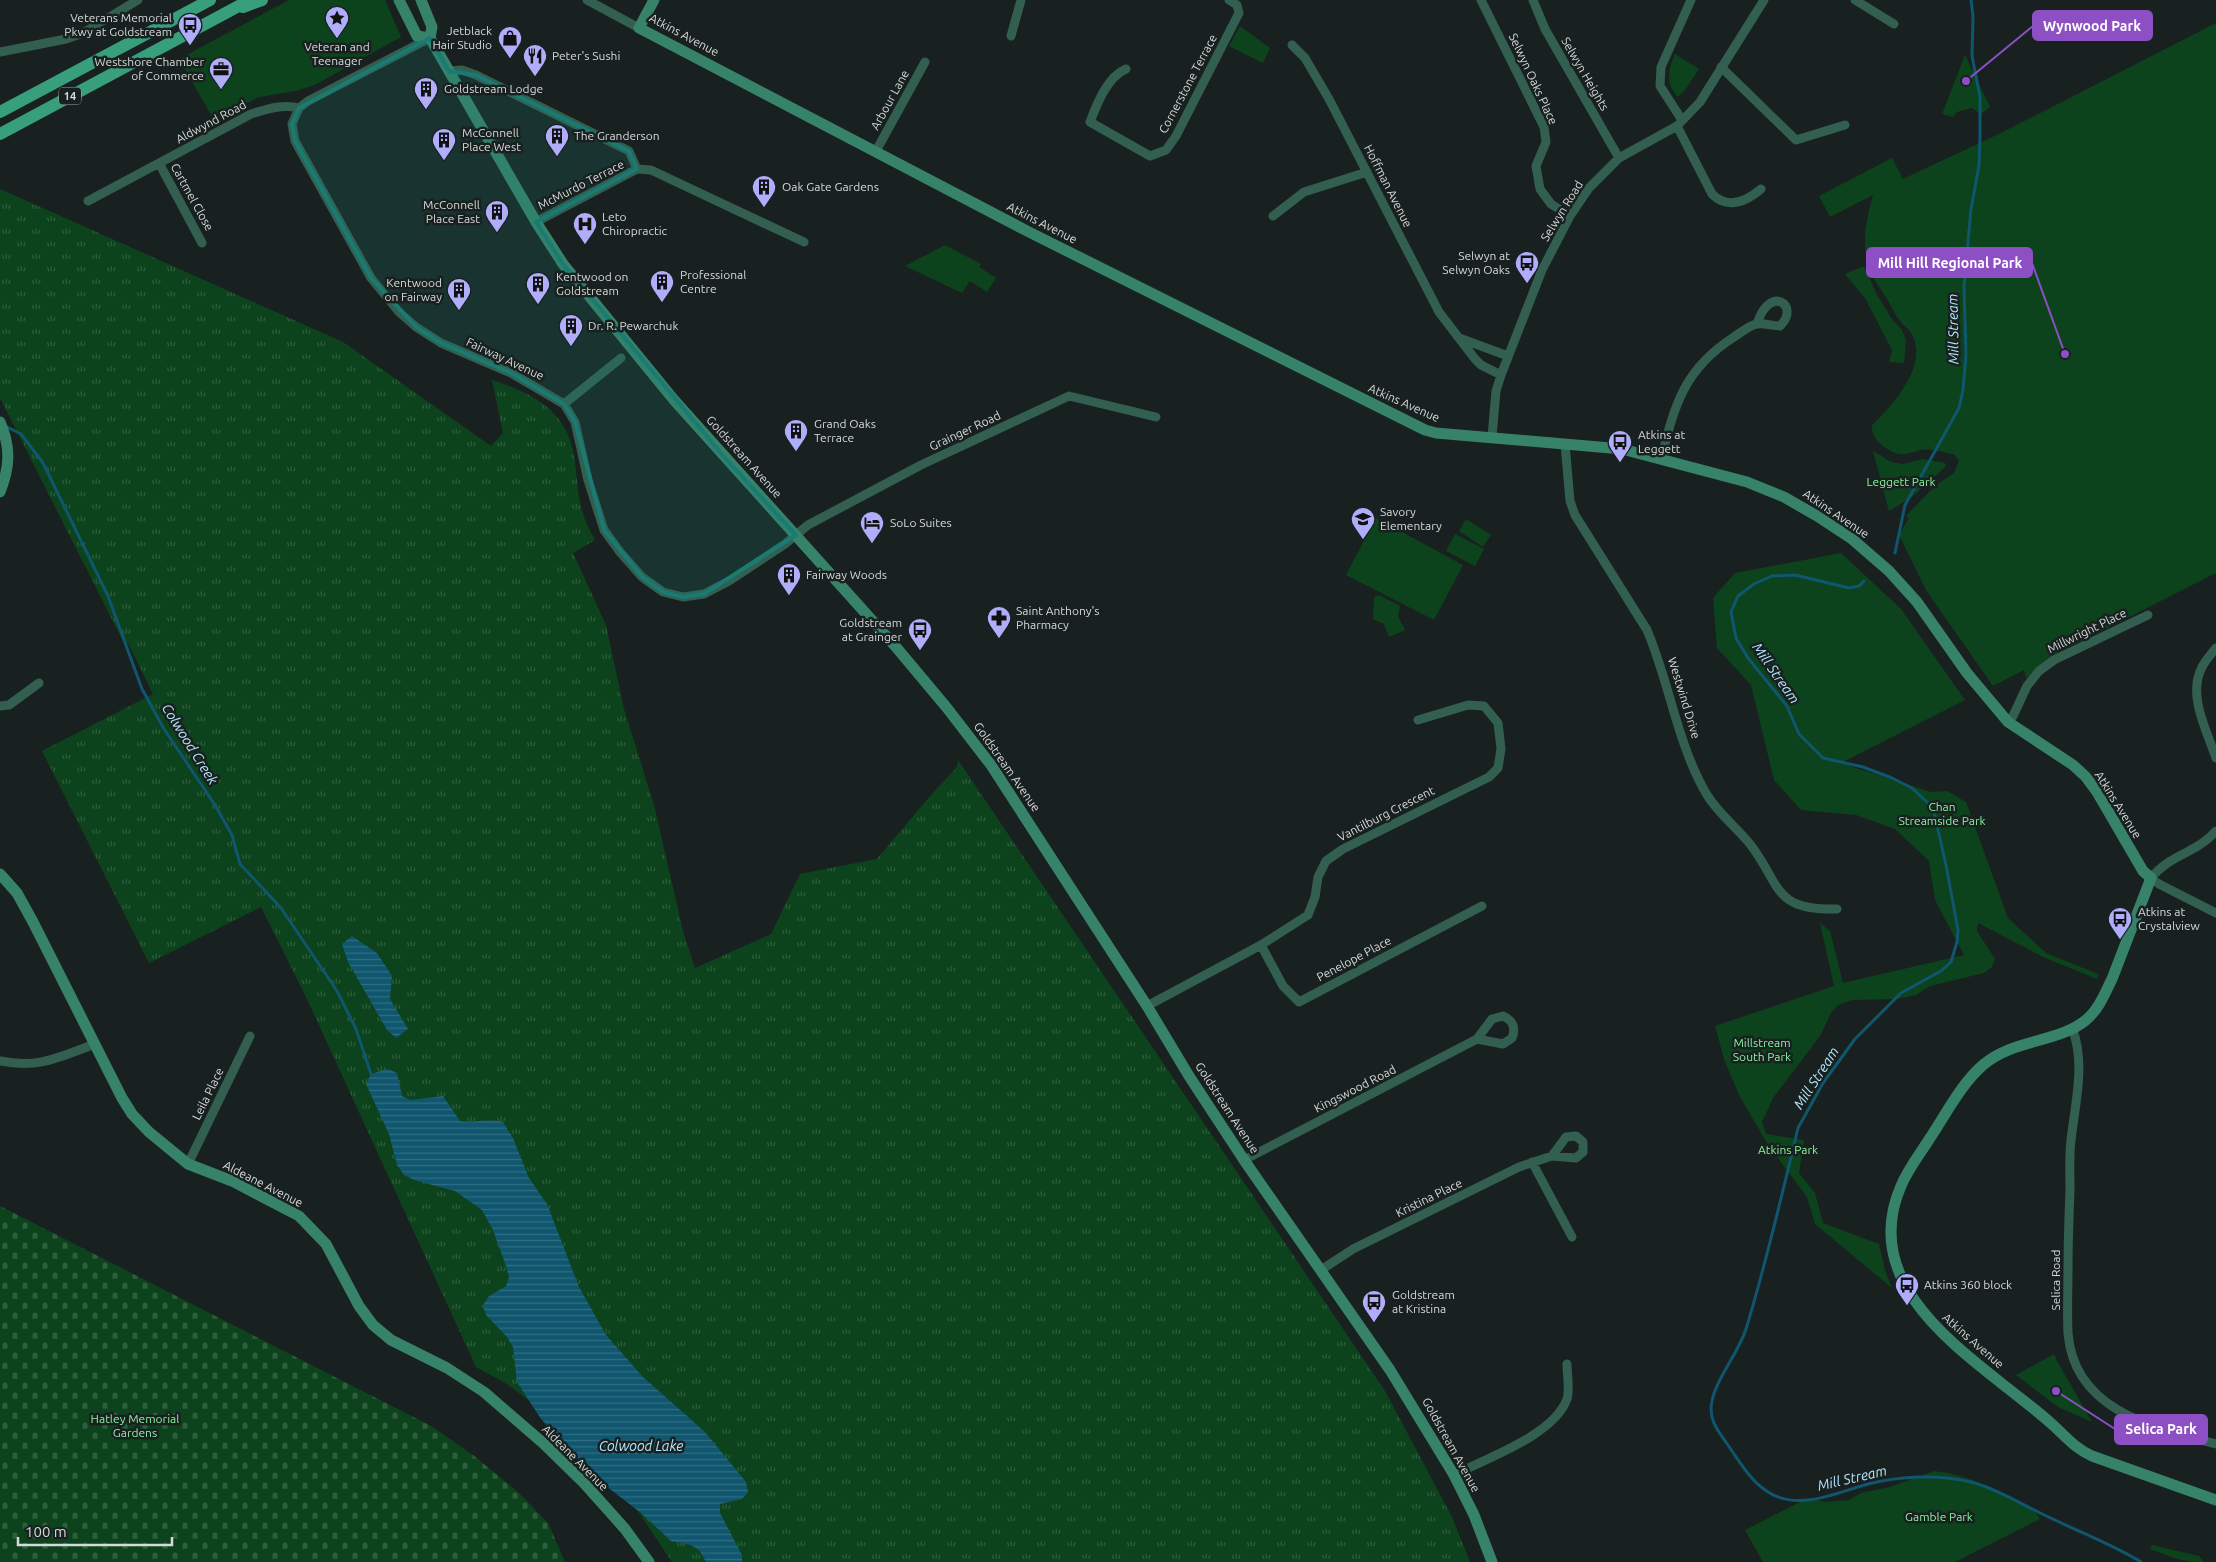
<svg xmlns="http://www.w3.org/2000/svg" width="2216" height="1562" viewBox="0 0 2216 1562" font-family="Ubuntu,sans-serif">
<defs>
<pattern id="grass-tufts" width="24" height="20" patternUnits="userSpaceOnUse" patternTransform="scale(1.25)"><rect width="24" height="20" fill="#0c431c"/><path d="M3 7l-1-3M5 7V3M7 7l1-3M15 17l-1-3M17 17v-4M19 17l1-3" fill="none" stroke="#2e5e3c"/></pattern>
<pattern id="cemetery-stones" width="16" height="16" patternUnits="userSpaceOnUse" patternTransform="scale(1.25)"><rect width="16" height="16" fill="#0c431c"/><path d="M2 7V4a2 2 0 0 1 4 0v3zM10 15v-3a2 2 0 0 1 4 0v3z" fill="#2e5e3c"/></pattern>
<pattern id="water-rules" width="6" height="5" patternUnits="userSpaceOnUse" patternTransform="scale(1.25)"><rect width="6" height="5" fill="#0f566e"/><path d="M0 2.5h6" fill="none" stroke="#316e82"/></pattern>
</defs>
<rect width="100%" height="100%" fill="#192120"/>
<!-- grass -->
<path fill="url(#grass-tufts)" d="M0,189L343,342L491,446L503,433L492,380C536,394 570,413 575,463C579,495 578,511 595,540L573,553L606,625L624,709L654,805L683,931L695,968L771,934L800,874L877,859L931,795L957,767L958,760L1385,1391L1452,1517L1470,1562H672L627,1495L549,1416L507,1384L476,1367L307,999L261,907L149,963L42,751L153,694L128,643H124L0,398Z"/>
<!-- cemetery -->
<path fill="url(#cemetery-stones)" d="M0,1206L431,1426L473,1455L519,1493L548,1523L565,1562H0Z"/>
<!-- green -->
<path fill="#0c431c" d="M289,0H385L401,37L315,85L296,91L259,97L214,120L179,59Z
M2216,23V573L2052,656L2038,666L2026,679L2024,670L1993,686L1926,590L1899,535L1909,518L1906,516L1936,485L1954,473L1959,461L1955,455C1945,452 1931,448 1920,450C1913,452 1907,455 1900,454C1887,452 1870,438 1872,425C1893,405 1930,364 1911,333C1908,328 1904,326 1901,322C1895,316 1892,306 1887,299C1882,290 1875,282 1871,273C1860,246 1866,221 1873,195L1830,217L1819,196L1892,158L1903,179L2001,133Z
M1240,26L1270,48L1263,63L1229,46Z
M1675,54L1699,69L1685,90L1678,97C1665,83 1668,70 1675,54Z
M1965,55L1990,107L1981,114L1972,108L1957,112L1953,117L1942,114Z
M945,245L981,264L979,267L996,278L987,292L970,281L962,293L905,266Z
M1864,266L1877,295L1892,319L1902,330L1906,340L1904,363L1889,362L1892,350L1865,298L1845,274Z
M1873,451L1891,462L1903,464L1923,459L1945,463L1946,466L1912,497L1889,511Z
M1376,518L1463,565L1434,620L1346,575Z
M1466,519L1491,535L1483,547L1459,531Z
M1455,534L1484,549L1475,566L1446,551Z
M1841,553L1901,609L1965,700L1841,763L1931,792L1947,791L1966,802L2008,918L2046,953L2098,974L2097,979L2043,957L1978,923L1977,931L1995,959L1992,967L1984,973L1930,986L1916,995L1897,999L1852,1000L1838,1005L1831,1013L1820,1036L1773,1098L1762,1122L1766,1134L1804,1140L1799,1173L1815,1193L1823,1223L1879,1244L1885,1270L1892,1288L1815,1224L1807,1197L1768,1145L1739,1095L1724,1059L1715,1026L1834,986L1820,923L1830,931L1843,983L1964,955L1935,900L1929,861L1895,829L1856,815L1801,810L1774,780L1751,685L1717,648L1713,598L1735,573Z
M1379,595L1400,606L1398,616L1405,630L1389,637L1384,624L1373,619L1374,597Z
M2054,1354L2057,1361L2092,1422L2058,1407L2016,1375Z
M1934,1471C1971,1475 2005,1493 2036,1513L2040,1519L1955,1562H1763L1745,1530L1808,1498L1826,1502L1849,1500L1861,1493L1890,1487Z
M2152,1545L2199,1556L2204,1562C2179,1562 2173,1557 2150,1549Z"/>
<!-- water -->
<path fill="url(#water-rules)" d="M352,936L377,953L392,976L390,999L408,1029L396,1038L387,1030L348,962L342,944Z
M388,1069L397,1073L402,1096L410,1100L443,1096L460,1121C475,1123 489,1118 503,1122L513,1138L529,1178L547,1204L579,1287L606,1335L643,1377L705,1432L746,1482L748,1492L742,1499L720,1504V1513L742,1555V1562H706L699,1550L691,1545L671,1541L641,1513L597,1479L541,1419L517,1382L513,1347L507,1337L486,1315L483,1305L489,1296L506,1286L509,1277L506,1266L493,1230L482,1210L455,1191L414,1180L404,1175L397,1165L389,1134L366,1084L371,1074Z"/>
<g fill="none" stroke-linecap="round" stroke-linejoin="round">
<!-- stream -->
<path stroke="#0f566e" stroke-width="3" d="M5,426L21,434L43,463L108,596L142,689L164,729L215,805L232,835L240,864L281,908L337,991L356,1029L371,1074
M1895,553L1905,505L1959,408L1963,390L1966,355L1964,287L1971,209L1979,166L1980,137V97L1972,56L1973,16L1971,0
M1864,581L1859,586L1849,588L1795,575L1772,576L1754,584L1738,596L1731,612L1736,638L1748,658L1787,706L1799,734L1823,758L1863,767L1892,778L1912,788L1929,804L1934,812L1946,865L1958,930L1957,942L1951,962L1941,971L1901,993L1855,1039L1823,1083L1798,1128C1782,1195 1766,1264 1746,1329C1738,1354 1717,1377 1712,1401C1707,1422 1722,1435 1732,1451C1743,1467 1752,1482 1768,1492C1799,1512 1838,1492 1868,1484C1900,1476 1939,1474 1971,1482C2001,1490 2027,1508 2055,1520C2084,1534 2113,1545 2141,1562"/>
<!-- street -->
<path stroke="#325f4f" stroke-width="9" d="M587,0L639,28
M1481,0L1544,127L1546,142L1536,166L1540,189L1551,204L1570,216
M1533,0L1545,29L1619,158
M1855,0L1894,24
M1011,36L1021,0
M1292,45L1305,58L1329,99L1439,312L1475,359L1481,365L1501,375
M0,52L66,39L83,33L138,0
M1721,67L1796,140L1845,125
M1126,69C1107,77 1097,104 1090,122L1150,156L1166,150L1176,136L1239,13L1237,5L1229,0
M449,71L462,70L476,75L629,151L637,169
M299,108L292,124L295,141L371,278L399,312L416,327L441,343L511,373L564,404L575,422L588,480L604,530L620,552L642,577L663,592L683,597L704,594L729,581L785,544L808,525L921,465L1069,396L1156,417
M1682,120L1660,86L1661,67L1691,0
M1677,126L1712,194C1728,210 1747,201 1761,189
M876,151L925,62
M159,163L202,243
M637,169L651,170L804,242
M88,201L251,114C267,109 282,104 299,108L308,101L430,38
M1273,216L1304,192L1367,172
M536,222L637,169
M1462,339L1508,356
M564,404L621,358
M1492,437L1496,391L1501,375L1542,270L1570,216L1589,188L1619,158L1677,126L1700,102L1764,0
M1565,444L1570,501L1575,515L1647,630C1670,684 1677,744 1707,795C1719,814 1736,827 1750,844C1781,884 1772,911 1837,909
M1661,459C1675,404 1684,369 1734,337C1740,333 1750,325 1757,324C1764,323 1773,326 1780,326C1801,306 1770,283 1757,324
M2216,648C2211,654 2206,660 2202,667C2187,695 2207,731 2216,758
M0,706L9,705L39,683
M2008,722L2013,716L2027,686L2039,671L2054,660L2148,615
M2216,831C2197,853 2169,855 2151,878L2159,884L2216,913
M1261,945L1283,986L1299,1002L1482,906
M1147,1006L1261,945L1308,915L1315,897L1318,877L1326,861L1343,849L1489,777L1498,768L1501,749L1498,723L1484,706L1468,705L1418,720
M2072,1028C2086,1063 2075,1104 2071,1140C2069,1156 2070,1173 2070,1189C2069,1216 2068,1242 2068,1269C2068,1290 2067,1312 2068,1333C2074,1411 2154,1428 2216,1444
M0,1061C39,1069 59,1057 95,1044
M1244,1160L1477,1039L1492,1019L1503,1016C1513,1020 1516,1028 1512,1038L1503,1044L1477,1039
M1532,1162L1572,1237
M188,1164L250,1036
M1321,1270L1353,1249L1519,1167L1552,1156L1576,1158L1583,1152V1142L1576,1136L1566,1137L1552,1156
M1454,1475C1487,1458 1554,1435 1567,1399C1570,1390 1567,1375 1567,1364"/>
<!-- secondary -->
<path stroke="#378369" stroke-width="11" d="M399,0L417,36L430,38
M421,0L432,27L430,38L536,222L563,264L674,400L896,647L947,708L991,765L1147,1006L1189,1076L1244,1160L1390,1370L1454,1475L1474,1515L1492,1562
M654,0L639,28L1029,232L1425,430L1436,433L1622,449L1747,482L1784,497L1817,516L1852,539L1889,571L1917,602L1967,673L2008,722L2073,765L2086,777L2097,792L2143,871L2151,878L2112,979C2105,993 2099,1009 2086,1020C2058,1043 2013,1039 1983,1065C1961,1084 1946,1114 1930,1138C1920,1154 1908,1169 1901,1186C1861,1278 1948,1341 2010,1390C2025,1402 2040,1413 2054,1426C2067,1438 2076,1449 2092,1456L2216,1500
M0,422C11,447 10,467 0,492
M0,874L17,893L33,922L122,1098L132,1114L149,1132L188,1164L232,1181L299,1216L326,1244L359,1306L373,1325L391,1340L447,1368L484,1392L543,1443L584,1483L625,1529L649,1562"/>
<!-- primary -->
<path stroke="#389f7d" stroke-width="12" d="M243,7L262,0
M0,112L210,0
M0,134L250,0"/>
</g>
<!-- marked area -->
<path fill="#197b73" fill-opacity="0.2" stroke="#197b73" stroke-width="4" stroke-linejoin="round" d="M430,38L449,71L476,75L629,151L637,169L536,222L563,264L725,458L796,535L704,594L683,597L663,592L642,577L604,530L575,422L564,404L511,373L441,343L416,327L371,278L295,141L292,124L299,108Z"/>
<!-- icons -->
<defs>
<g id="sight-pin" transform="scale(1.25)"><path d="M0 17L-7.5 6A9.5 9.5 0 1 1 7.5 6Z" fill="#b0aefa" stroke="#192120"/><path d="M0-6L1.8-2.2L6-1.7L2.9 1.2L3.7 5.4L0 3.3L-3.7 5.4L-2.9 1.2L-6-1.7L-1.8-2.2Z" fill="#111"/></g>
<g id="bus-pin" transform="scale(1.25)"><path d="M0 17L-7.5 6A9.5 9.5 0 1 1 7.5 6Z" fill="#b0aefa" stroke="#192120"/><path d="M-5-6H5V4H4V6H2V4H-2V6H-4V4H-5ZM-3.5-4V0h7V-4ZM-3.5 1.2v1.5H-2V1.2ZM2 1.2v1.5H3.5V1.2Z" fill="#111"/></g>
<g id="shop-pin" transform="scale(1.25)"><path d="M0 17L-7.5 6A9.5 9.5 0 1 1 7.5 6Z" fill="#b0aefa" stroke="#192120"/><path d="M-5-2.5h2.3a2.7 3.5 0 0 1 5.4 0H5L5.5 6h-11ZM-1.5-2.5h3a1.5 2.3 0 0 0-3 0Z" fill="#111"/></g>
<g id="restaurant-pin" transform="scale(1.25)"><path d="M0 17L-7.5 6A9.5 9.5 0 1 1 7.5 6Z" fill="#b0aefa" stroke="#192120"/><path d="M-5-6h1v4h1v-4h1v4h1v-4h1v5L-1.5 .5V6h-2V.5L-5-1ZM5-6V6H3V1.5H1.5Q1.5-4 5-6Z" fill="#111"/></g>
<g id="office-pin" transform="scale(1.25)"><path d="M0 17L-7.5 6A9.5 9.5 0 1 1 7.5 6Z" fill="#b0aefa" stroke="#192120"/><path d="M-6-3h4V-5.5h4V-3h4V5H-6ZM-1-4.5V-3h2v-1.5ZM-6 0V1H6V0Z" fill="#111"/></g>
<g id="building-pin" transform="scale(1.25)"><path d="M0 17L-7.5 6A9.5 9.5 0 1 1 7.5 6Z" fill="#b0aefa" stroke="#192120"/><path d="M-4-6H4V6H1V3H-1V6H-4ZM-2.5-4.3h1.7v1.8h-1.7ZM.8-4.3h1.7v1.8H.8ZM-2.5-1h1.7V.8h-1.7ZM.8-1h1.7V.8H.8Z" fill="#111"/></g>
<g id="hospital-pin" transform="scale(1.25)"><path d="M0 17L-7.5 6A9.5 9.5 0 1 1 7.5 6Z" fill="#b0aefa" stroke="#192120"/><path d="M-5-5h3v3.5h4V-5h3V5h-3V1.5h-4V5h-3Z" fill="#111"/></g>
<g id="school-pin" transform="scale(1.25)"><path d="M0 17L-7.5 6A9.5 9.5 0 1 1 7.5 6Z" fill="#b0aefa" stroke="#192120"/><path d="M0-5L7-2L0 1L-7-2ZM-4 1L0 2.5L4 1V4Q0 6-4 4Z" fill="#111"/></g>
<g id="hotel-pin" transform="scale(1.25)"><path d="M0 17L-7.5 6A9.5 9.5 0 1 1 7.5 6Z" fill="#b0aefa" stroke="#192120"/><path d="M-6-4.5h1.5V1H6V5H4.5V3h-9V5H-6ZM-4 0a1.8 1.8 0 1 1 3.6 0ZM.5 0V-2.5h3Q6-2.5 6 0Z" fill="#111"/></g>
<g id="pharmacy-pin" transform="scale(1.25)"><path d="M0 17L-7.5 6A9.5 9.5 0 1 1 7.5 6Z" fill="#b0aefa" stroke="#192120"/><path d="M-2-6h4v4h4v4h-4v4h-4v-4h-4v-4h4Z" fill="#111"/></g>
</defs>
<g fill-rule="evenodd">
<use href="#sight-pin" x="337" y="18"/>
<use href="#bus-pin" x="190" y="25"/>
<use href="#shop-pin" x="510" y="38"/>
<use href="#restaurant-pin" x="535" y="56"/>
<use href="#office-pin" x="221" y="69"/>
<use href="#building-pin" x="426" y="89"/>
<use href="#building-pin" x="557" y="136"/>
<use href="#building-pin" x="444" y="140"/>
<use href="#building-pin" x="764" y="187"/>
<use href="#building-pin" x="497" y="212"/>
<use href="#hospital-pin" x="585" y="224"/>
<use href="#bus-pin" x="1527" y="263"/>
<use href="#building-pin" x="662" y="282"/>
<use href="#building-pin" x="538" y="284"/>
<use href="#building-pin" x="459" y="290"/>
<use href="#building-pin" x="571" y="326"/>
<use href="#building-pin" x="796" y="431"/>
<use href="#bus-pin" x="1620" y="442"/>
<use href="#school-pin" x="1363" y="519"/>
<use href="#hotel-pin" x="872" y="523"/>
<use href="#building-pin" x="789" y="575"/>
<use href="#pharmacy-pin" x="999" y="618"/>
<use href="#bus-pin" x="920" y="630"/>
<use href="#bus-pin" x="2120" y="919"/>
<use href="#bus-pin" x="1907" y="1285"/>
<use href="#bus-pin" x="1374" y="1302"/>
</g>
<g text-anchor="middle" stroke-width="5" stroke-linejoin="round" paint-order="stroke">
<!-- shield labels -->
<rect fill="#192120" stroke="#9da2a2" stroke-width="1" x="59" y="87.5" width="22" height="17" rx="4"/>
<g font-size="11" font-weight="bold" fill="#d5dad9">
<text x="70" y="100">14</text>
</g>
<!-- poi labels -->
<g font-size="12" fill="#d5dad9" stroke="#192120" text-anchor="start">
<text x="172" y="22" text-anchor="end">Veterans Memorial<tspan x="172" dy="14">Pkwy at Goldstream</tspan></text>
<text x="492" y="35" text-anchor="end">Jetblack<tspan x="492" dy="14">Hair Studio</tspan></text>
<text x="337" y="51" text-anchor="middle">Veteran and<tspan x="337" dy="14">Teenager</tspan></text>
<text x="552" y="60">Peter's Sushi</text>
<text x="204" y="66" text-anchor="end">Westshore Chamber<tspan x="204" dy="14">of Commerce</tspan></text>
<text x="444" y="93">Goldstream Lodge</text>
<text x="462" y="137">McConnell<tspan x="462" dy="14">Place West</tspan></text>
<text x="574" y="140">The Granderson</text>
<text x="782" y="191">Oak Gate Gardens</text>
<text x="480" y="209" text-anchor="end">McConnell<tspan x="480" dy="14">Place East</tspan></text>
<text x="602" y="221">Leto<tspan x="602" dy="14">Chiropractic</tspan></text>
<text x="1510" y="260" text-anchor="end">Selwyn at<tspan x="1510" dy="14">Selwyn Oaks</tspan></text>
<text x="680" y="279">Professional<tspan x="680" dy="14">Centre</tspan></text>
<text x="556" y="281">Kentwood on<tspan x="556" dy="14">Goldstream</tspan></text>
<text x="442" y="287" text-anchor="end">Kentwood<tspan x="442" dy="14">on Fairway</tspan></text>
<text x="588" y="330">Dr. R. Pewarchuk</text>
<text x="814" y="428">Grand Oaks<tspan x="814" dy="14">Terrace</tspan></text>
<text x="1638" y="439">Atkins at<tspan x="1638" dy="14">Leggett</tspan></text>
<text x="1380" y="516">Savory<tspan x="1380" dy="14">Elementary</tspan></text>
<text x="890" y="527">SoLo Suites</text>
<text x="806" y="579">Fairway Woods</text>
<text x="1016" y="615">Saint Anthony's<tspan x="1016" dy="14">Pharmacy</tspan></text>
<text x="902" y="627" text-anchor="end">Goldstream<tspan x="902" dy="14">at Grainger</tspan></text>
<text x="2138" y="916">Atkins at<tspan x="2138" dy="14">Crystalview</tspan></text>
<text x="1924" y="1289">Atkins 360 block</text>
<text x="1392" y="1299">Goldstream<tspan x="1392" dy="14">at Kristina</tspan></text>
</g>
<!-- street labels -->
<g font-size="12" fill="#d5dad9" stroke="#192120">
<text transform="translate(684 35) rotate(28)" y="4">Atkins Avenue</text>
<text transform="translate(1585 74) rotate(60)" y="4">Selwyn Heights</text>
<text transform="translate(1533 79) rotate(65)" y="4">Selwyn Oaks Place</text>
<text transform="translate(1188 84) rotate(-62)" y="4">Cornerstone Terrace</text>
<text transform="translate(890 100) rotate(-61)" y="4">Arbour Lane</text>
<text transform="translate(211 122) rotate(-28)" y="4">Aldwynd Road</text>
<text transform="translate(581 185) rotate(-27)" y="4">McMurdo Terrace</text>
<text transform="translate(1388 186) rotate(63)" y="4">Hoffman Avenue</text>
<text transform="translate(192 197) rotate(61)" y="4">Cartmel Close</text>
<text transform="translate(1562 211) rotate(-58)" y="4">Selwyn Road</text>
<text transform="translate(1042 223) rotate(27)" y="4">Atkins Avenue</text>
<text transform="translate(505 359) rotate(25)" y="4">Fairway Avenue</text>
<text transform="translate(1404 403) rotate(24)" y="4">Atkins Avenue</text>
<text transform="translate(965 431) rotate(-25)" y="4">Grainger Road</text>
<text transform="translate(744 457) rotate(48)" y="4">Goldstream Avenue</text>
<text transform="translate(1836 514) rotate(34)" y="4">Atkins Avenue</text>
<text transform="translate(2087 631) rotate(-26)" y="4">Millwright Place</text>
<text transform="translate(1684 698) rotate(73)" y="4">Westwind Drive</text>
<text transform="translate(1007 767) rotate(55)" y="4">Goldstream Avenue</text>
<text transform="translate(2118 805) rotate(58)" y="4">Atkins Avenue</text>
<text transform="translate(1386 814) rotate(-27)" y="4">Vantilburg Crescent</text>
<text transform="translate(1354 959) rotate(-28)" y="4">Penelope Place</text>
<text transform="translate(1355 1089) rotate(-27)" y="4">Kingswood Road</text>
<text transform="translate(208 1094) rotate(-64)" y="4">Leila Place</text>
<text transform="translate(1227 1108) rotate(57)" y="4">Goldstream Avenue</text>
<text transform="translate(263 1184) rotate(27)" y="4">Aldeane Avenue</text>
<text transform="translate(1429 1198) rotate(-26)" y="4">Kristina Place</text>
<text transform="translate(2056 1280) rotate(-90)" y="4">Selica Road</text>
<text transform="translate(1973 1341) rotate(41)" y="4">Atkins Avenue</text>
<text transform="translate(1451 1445) rotate(61)" y="4">Goldstream Avenue</text>
<text transform="translate(575 1458) rotate(45)" y="4">Aldeane Avenue</text>
</g>
<!-- park labels -->
<g font-size="12" fill="#8af59e" stroke="#192120">
<text x="1901" y="486">Leggett Park</text>
<text x="1942" y="811">Chan<tspan x="1942" dy="14">Streamside Park</tspan></text>
<text x="1762" y="1047">Millstream<tspan x="1762" dy="14">South Park</tspan></text>
<text x="1788" y="1154">Atkins Park</text>
<text x="135" y="1423">Hatley Memorial<tspan x="135" dy="14">Gardens</tspan></text>
<text x="1939" y="1521">Gamble Park</text>
</g>
<!-- water labels -->
<g font-size="14" font-style="italic" fill="#b3e7fe" stroke="#192120">
<text transform="translate(1953 329) rotate(-91)" y="5">Mill Stream</text>
<text transform="translate(1776 673) rotate(55)" y="5">Mill Stream</text>
<text transform="translate(190 744) rotate(58)" y="5">Colwood Creek</text>
<text transform="translate(1816 1078) rotate(-57)" y="5">Mill Stream</text>
<text x="641" y="1451">Colwood Lake</text>
<text transform="translate(1852 1478) rotate(-13)" y="5">Mill Stream</text>
</g>
</g>
<!-- callouts -->
<path fill="none" stroke="#8d4fc4" stroke-width="2" d="M1966 81L2033 26M2065 354L2032 263M2056 1391L2115 1429"/>
<g fill="#8d4fc4" stroke="#192120" stroke-width="2">
<circle cx="1966" cy="81" r="5"/>
<circle cx="2065" cy="354" r="5"/>
<circle cx="2056" cy="1391" r="5"/>
</g>
<g fill="#8d4fc4" stroke="#8d4fc4" stroke-width="2">
<rect x="2033" y="11" width="119" height="29" rx="5"/>
<rect x="1867" y="248" width="165" height="29" rx="5"/>
<rect x="2115" y="1415" width="92" height="29" rx="5"/>
</g>
<g font-size="14" text-anchor="middle" font-weight="bold" fill="#fff">
<text x="2092" y="31">Wynwood Park</text>
<text x="1950" y="268">Mill Hill Regional Park</text>
<text x="2161" y="1434">Selica Park</text>
</g>
<!-- scale -->
<path d="M18 1537v8h154v-8" fill="none" stroke="#d5dad9" stroke-width="2.5"/>
<text x="25" y="1537" font-size="15" fill="#d5dad9" stroke="#192120" stroke-width="4" paint-order="stroke">100 m</text>
</svg>
